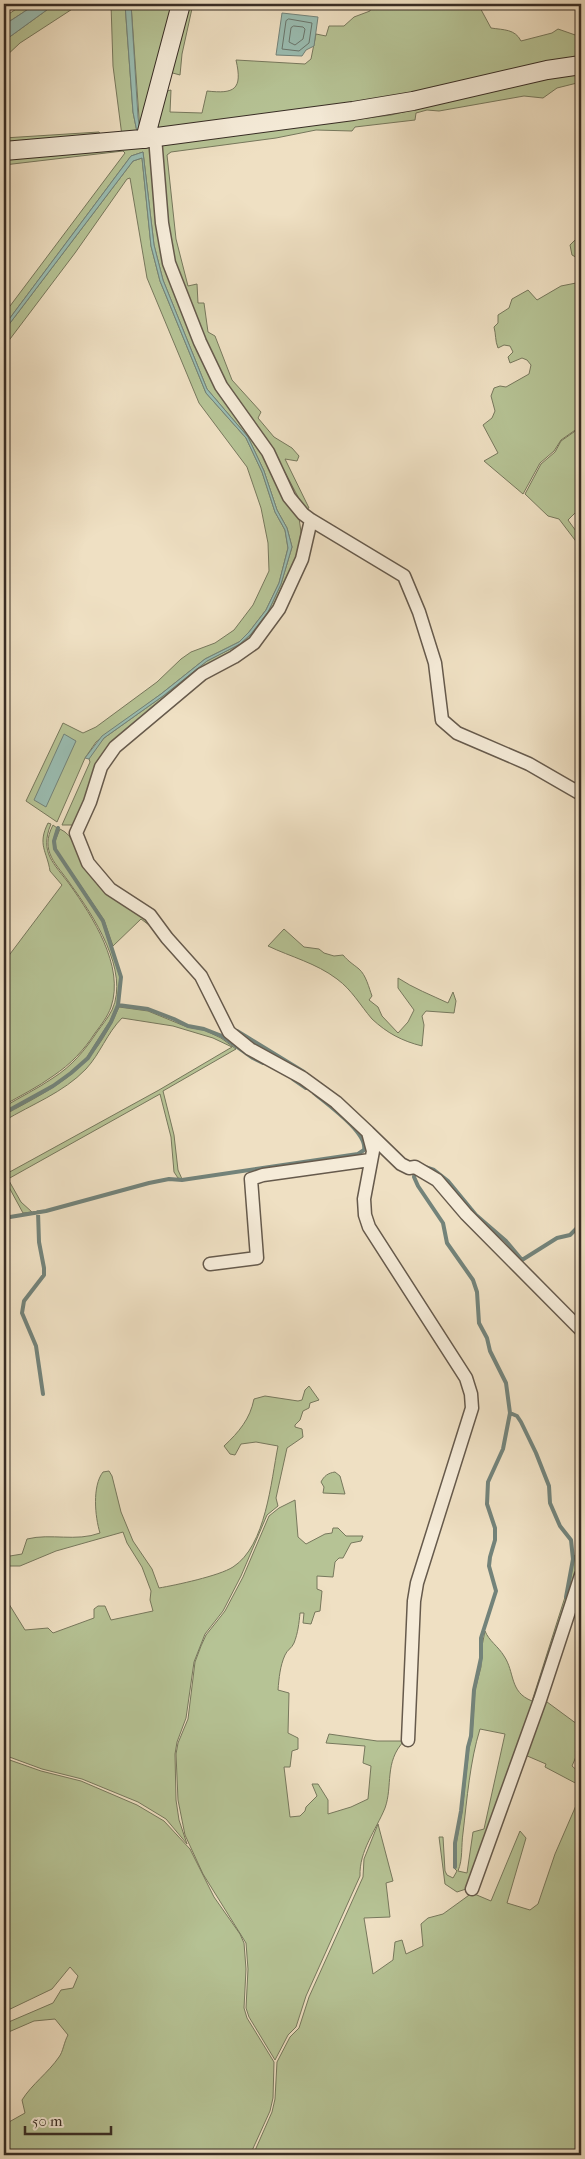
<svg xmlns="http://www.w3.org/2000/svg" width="585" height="2159" viewBox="0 0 585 2159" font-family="'IM FELL French Canon',serif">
<rect width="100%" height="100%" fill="#efe0c3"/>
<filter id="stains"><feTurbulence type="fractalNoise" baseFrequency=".004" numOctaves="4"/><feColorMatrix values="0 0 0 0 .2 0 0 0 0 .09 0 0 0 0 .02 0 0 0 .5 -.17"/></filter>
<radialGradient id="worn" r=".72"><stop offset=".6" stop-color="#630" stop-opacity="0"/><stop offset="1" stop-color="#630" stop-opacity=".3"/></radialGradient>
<!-- green -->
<path fill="#b6c395" stroke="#77785d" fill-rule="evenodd" d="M24,4H36L4,25V17Z
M55,4H80L20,43L4,58V41Z
M111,4H125L133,112L137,132H140L131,4H177L146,129L144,133L122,136L113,66Z
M186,4H193L182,54L180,75L169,72Z
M372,4H478L491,28C504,30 515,29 521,41L552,33L558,29L581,37V59L425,94L159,130L156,128L163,92L171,90L170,112L202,113L207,91C234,94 243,90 236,60L305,64L311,59L316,34L326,36L329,26H344L354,17L370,11Z
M581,73V78L577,83L557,88L543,98L524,96L439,111L427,110L416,113L415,120L355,127L352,131L316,130L276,138L171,152L167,155L176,239L188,286L197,284L198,303H204L208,332L215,336L232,380L261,412L258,418L274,437L292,448L299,456L297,461L285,459L309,508L305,510L271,446L221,377L177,270L168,230L160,145L391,115L543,79Z
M99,132L104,138L4,145V138Z
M147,147L150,148L166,264L249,427L299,518L301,532L299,545L295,561L282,596L251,641L106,751L96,767L75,825H62L90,762L89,759L91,753L104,738L163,696L207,661L240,644L251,634L268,612L281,584L292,547L287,528L277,510L264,471L248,437L207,389L163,280L154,245L143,152L131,156L4,326V314L125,153L123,151L4,165V158Z
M142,158L151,246L160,281L206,393L246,438L262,472L275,512L285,530L288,548L279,583L266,610L249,632L239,642L205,659L161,694L96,742L85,758L57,822L26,801L63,723L83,733L96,727L157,682L181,659L191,652L215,643L234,630L253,605L269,571L268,543L261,508L247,467L199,403L147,278L130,178L127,179L75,253L4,347V331L133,161Z
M581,238V260L572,255L570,245L576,239Z
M581,277V426L561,440L554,451L540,463L523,494L484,461L498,453L483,425L492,418L495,411L491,396L494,388L500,386L506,387L529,374L531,365L527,360L522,358L510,363L508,357L513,352L510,346L504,345L498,348C495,341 496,334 494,327L498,323V315L509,308L512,299L528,290L537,300L561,286L576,283Z
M581,427V514L577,511L568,520L581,538L578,544L559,519L548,516L525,494L541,464L555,452L561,441Z
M48,823L51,824C39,853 54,863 70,885C92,916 125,966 111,1007C108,1016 101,1025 95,1033C84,1050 71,1064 53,1076C38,1087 20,1096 4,1105V962L62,885L50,871C47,851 37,845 48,823Z
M53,825L57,828L53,841L54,849L102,921L120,977L117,1005L110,1021L87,1057L71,1073L53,1085L4,1112V1107C20,1097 37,1089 53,1078C72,1066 85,1050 97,1032C102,1025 108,1018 112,1010C130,971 93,915 71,885C57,864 39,852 53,825Z
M60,829C75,836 75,851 85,862C103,883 131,904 152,923L149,925L141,919L113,946L104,920L56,849L55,841Z
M284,929L304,947L319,949L324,953L334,956L343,955C349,962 353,964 359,969C366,975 369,988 372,996L369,1000L378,1007L382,1016L398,1033L408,1022L414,1010L398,988V978C413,988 431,995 448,1003L453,992L456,1001L454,1013L426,1011L422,1016L424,1025L422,1046C402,1041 387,1033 372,1019C360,1005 352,990 337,979C316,963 291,957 268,946Z
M119,1007L148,1011L187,1027L204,1030L221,1038L236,1049L163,1091L174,1135L178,1170L182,1179L178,1178L174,1172L171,1137L160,1094L8,1179L21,1202L32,1212L23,1213L4,1178V1170L6,1174L159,1090L232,1047L213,1038L173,1026L122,1018C107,1033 100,1054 86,1069C63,1093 32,1104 4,1121V1115C61,1084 92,1070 119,1007Z
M309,1386L319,1400L310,1403L309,1408L303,1411L300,1420L295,1425V1427L302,1429L303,1437L287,1448L276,1498L278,1506L267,1515L241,1576L223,1611L205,1634L194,1662L186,1718L177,1742L175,1754L176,1800L179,1820L187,1844L166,1819L138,1802L82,1779L42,1769L4,1755V1596L25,1630L48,1628L53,1633L94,1618V1609L98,1606H105L111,1620L153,1611L150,1600L151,1591L142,1567L127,1543L123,1532L56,1551L20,1566H4V1557L22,1554L27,1539C51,1533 76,1542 100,1533C95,1517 92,1486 103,1472L109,1471L112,1476L121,1512L133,1541L152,1569L159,1588C176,1585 219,1576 233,1567C266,1546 271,1481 278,1446L256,1442L241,1444L235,1455L230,1454L224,1446C239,1432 250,1419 254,1399L265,1396L298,1401L302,1400L305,1390Z
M335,1472L340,1476L345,1494L323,1493L324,1487L321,1482C324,1476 328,1473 335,1472Z
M295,1500L298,1537L306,1544L325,1534L332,1533L333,1528H338L346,1536H363L361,1541L351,1543L343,1558H339L335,1562L333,1577L317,1576V1589L322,1591L320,1611L315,1612L311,1624L303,1623L304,1613H300C299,1623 298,1633 294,1643C292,1648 287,1650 285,1655C280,1666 279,1678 278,1690L289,1693L288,1733L298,1738V1749L292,1751L290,1767H284L290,1817L300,1816L305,1811L306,1807L317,1796L312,1784H318L328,1800V1814L351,1807L368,1799L371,1766L363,1763L365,1746L326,1743L329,1734L377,1741H404C384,1762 393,1786 385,1808C376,1830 359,1851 360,1876L306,1996L296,2027L288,2035L275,2060L249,2017L246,2008L248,1969L246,1943L203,1874L185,1835L178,1800L176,1754L178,1743L188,1719L195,1662L201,1646L206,1635L225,1611L243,1577L269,1516L279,1508Z
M581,1553V1566L469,1888L457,1892L445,1884L439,1837H443L445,1871L447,1875L453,1878L457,1871L453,1867L456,1866V1844L462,1812L469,1748L472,1736L475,1690L481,1667L482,1646L485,1631C489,1641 498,1646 504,1656C515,1672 509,1692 532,1701L565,1597H568L574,1556ZM480,1729L505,1734L484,1829L473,1832L467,1873L458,1871C463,1859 461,1846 463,1833C467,1799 470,1761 480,1729Z
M543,1699L581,1727V1745L572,1766L581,1774V2155H253L272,2112L275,2099L277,2062L290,2037L299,2028L309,1997L363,1877L364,1859L378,1824L393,1881L386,1883L390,1917L364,1918L373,1974L393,1960L395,1942L402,1940L406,1954L423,1946L421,1924L428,1918L443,1914L472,1893L491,1901L520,1831L526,1838L507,1903L530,1910L538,1904L555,1854L581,1794V1786L545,1767L546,1764L525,1755Z
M4,1758L41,1771L81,1781L137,1805L164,1821L190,1849L214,1897L240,1934L244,1943L246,1969L244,2008L247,2018L274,2062L273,2098L270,2111L250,2155L5,2154L4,2128L9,2122L25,2113L22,2100C32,2084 48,2073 59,2057C63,2052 64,2042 68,2035L55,2019L34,2021L4,2034V2024L53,2003L61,1990L73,1988L78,1976L70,1967L52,1989L4,2012Z"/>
<!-- water -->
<path fill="#9abdb2" stroke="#73837a" d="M36,4H55L4,41V25Z
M125,4H131L138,117L140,132H137L133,112Z
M282,13L318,17L314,46L306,50L302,56L276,55Z
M143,152L154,245L163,280L207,389L248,437L264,471L277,510L287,528L292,547L281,584L268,612L251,634L240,644L207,661L163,696L104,738L89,759L85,758L102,736L161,694L205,659L239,642L249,632L266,610L279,583L288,548L285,530L275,512L262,472L246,438L206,393L160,281L151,246L142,158L133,161L4,331V326L131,156Z
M64,734L76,741L46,807L34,800Z"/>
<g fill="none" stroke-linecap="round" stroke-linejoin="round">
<!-- shore -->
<path stroke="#69756c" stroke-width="1" d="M289,19L312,23L309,43L299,51L282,49L286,21Z
M294,26L303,27L305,29L303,39L295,45L289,42L291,28Z"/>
<!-- stream -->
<path stroke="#73837a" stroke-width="4" d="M118,1005L148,1009L174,1019L188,1026L204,1029L222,1036L227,1033
M237,1031L304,1072
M222,1036L253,1058L263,1063
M293,1079L306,1088
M4,1113L53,1086L71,1073L88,1058L111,1022L118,1005L121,977L103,921L55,849L54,841L58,828
M422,1166L434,1170L448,1181L476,1215L506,1241L522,1260L557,1238L570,1235L581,1224
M415,1170L414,1177L418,1186L443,1223L447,1243L473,1280L477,1292L479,1323L487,1338L490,1351L506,1383L510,1413L503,1449L488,1482L487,1504L495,1528V1540L490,1557L489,1566L496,1591L481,1638V1658L474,1690L471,1736L468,1747L461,1811L455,1843V1867
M38,1212L39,1242L44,1268V1275L24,1301L22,1313L36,1346L43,1394
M4,1218L46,1211L149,1183L169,1179L182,1180L358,1154L364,1150C368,1133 327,1104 314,1093
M510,1413L517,1416L521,1422L536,1453L549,1486L550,1503L560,1526L571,1540L573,1559L566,1597"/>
<!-- street casing -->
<g stroke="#665a4c" stroke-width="15">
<path id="street" d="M155,137L162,223L169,263L200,342L221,386L268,452L289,497L303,514L311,520L404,576L419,612L435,663L442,720L457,733L529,764L581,794
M311,520L302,559L279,609L254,643L234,657L202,674L115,747L101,767L90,802L76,833L88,863L110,889L150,915L167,938L201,976L229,1032L250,1049L303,1078L336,1102L368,1132L373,1151L364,1199L365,1215L369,1227L466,1378L471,1394L472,1408L417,1583L414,1601L408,1740
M368,1132L401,1164L409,1168L415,1167L437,1180L466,1214L581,1330
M210,1264L257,1258L251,1179L263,1175L370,1160
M472,1889L540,1700L581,1575"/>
</g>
<!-- secondary casing -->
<g stroke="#382d25" stroke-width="20">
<path id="secondary" d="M145,139L181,4
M4,151L142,139L353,111L413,101L547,70L581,65"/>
</g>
<!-- street -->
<use href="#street" stroke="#f5ebd8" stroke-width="12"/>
<!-- secondary -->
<use href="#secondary" stroke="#f5ebd8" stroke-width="18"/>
</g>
<!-- margin -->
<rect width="585" height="2159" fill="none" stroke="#efe0c3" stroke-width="20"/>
<rect x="5" y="5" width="575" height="2149" fill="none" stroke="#382d25" stroke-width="2.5"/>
<rect x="10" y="10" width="565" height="2139" fill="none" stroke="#382d25"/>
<!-- scale -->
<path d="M25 2126v8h86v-8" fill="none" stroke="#382d25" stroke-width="2.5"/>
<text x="32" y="2126" font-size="15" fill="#382d25" stroke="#f5ebd8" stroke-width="4" paint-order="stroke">50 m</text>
<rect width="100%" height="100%" filter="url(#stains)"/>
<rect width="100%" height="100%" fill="url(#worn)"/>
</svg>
